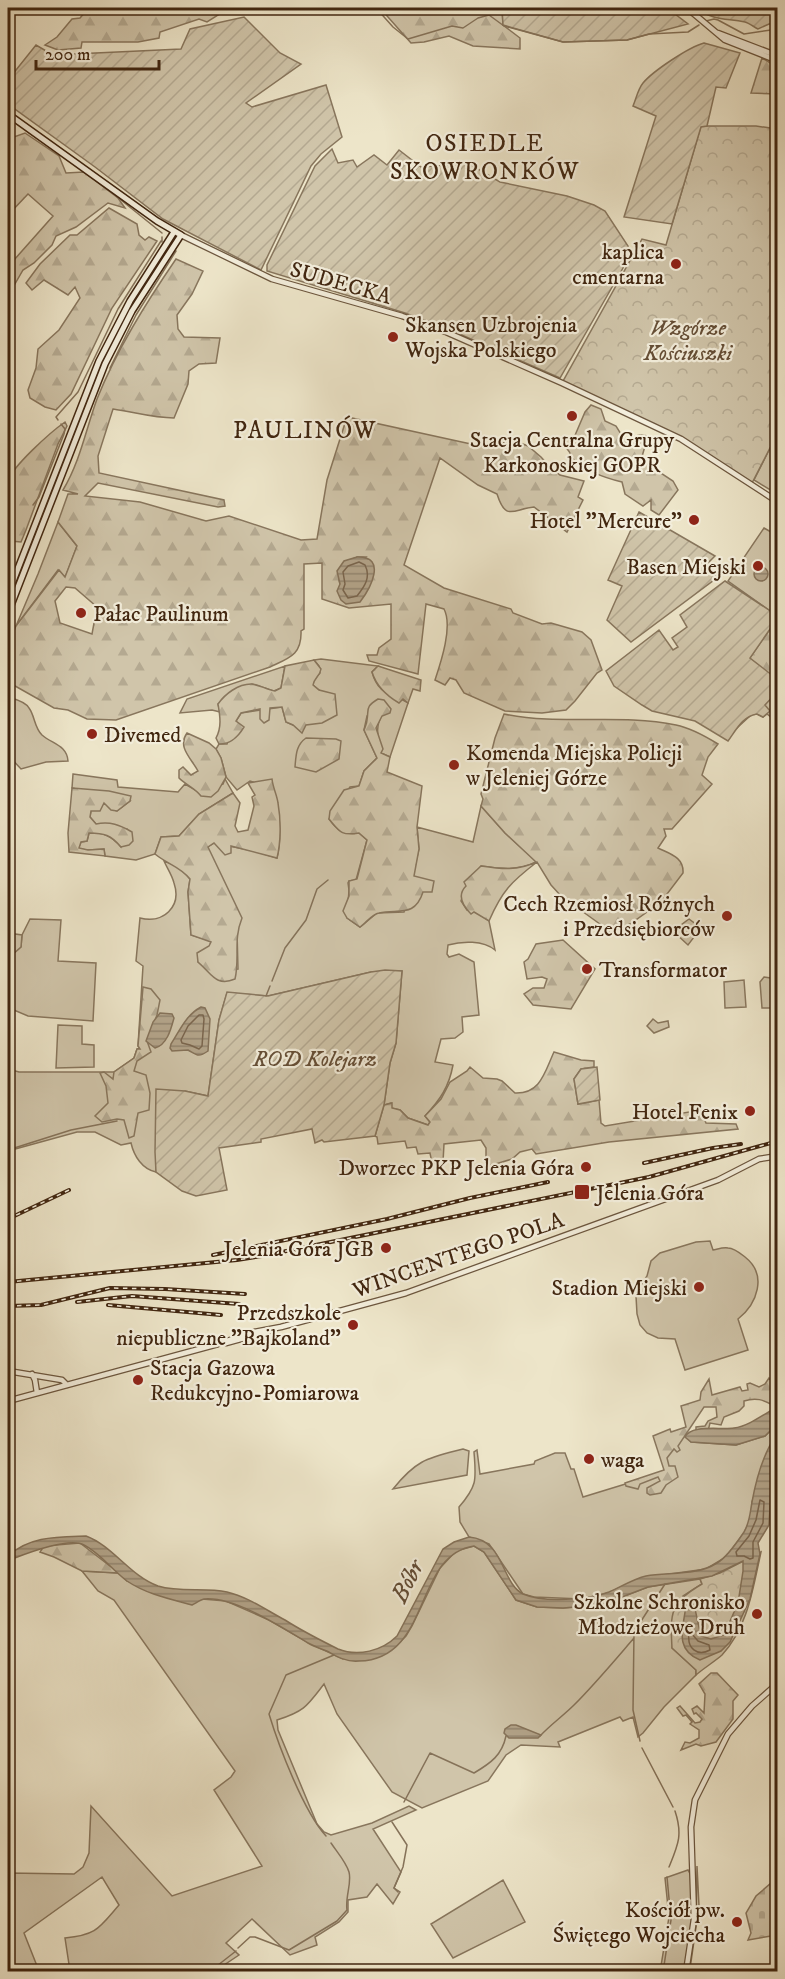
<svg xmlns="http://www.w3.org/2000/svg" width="785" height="1979" viewBox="0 0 785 1979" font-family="'IM FELL DW Pica',serif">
<defs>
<pattern id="forest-firs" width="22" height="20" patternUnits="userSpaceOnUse" patternTransform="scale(1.5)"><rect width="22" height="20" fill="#d0c5aa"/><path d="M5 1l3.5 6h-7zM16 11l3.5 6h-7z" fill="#b4a991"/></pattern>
<pattern id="cemetery-stones" width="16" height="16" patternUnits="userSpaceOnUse" patternTransform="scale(1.5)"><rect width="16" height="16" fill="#d0c5aa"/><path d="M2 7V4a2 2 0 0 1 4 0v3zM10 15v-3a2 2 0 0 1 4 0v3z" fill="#b4a991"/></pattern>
<pattern id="park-crowns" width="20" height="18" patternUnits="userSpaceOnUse" patternTransform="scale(1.5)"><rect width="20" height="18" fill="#d0c5aa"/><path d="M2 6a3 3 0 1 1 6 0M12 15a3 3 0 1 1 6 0" fill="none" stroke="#b4a991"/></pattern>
<pattern id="garden-furrows" width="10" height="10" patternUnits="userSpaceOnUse" patternTransform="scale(1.5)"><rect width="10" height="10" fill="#d0c5aa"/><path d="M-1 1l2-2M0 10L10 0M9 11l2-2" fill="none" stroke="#b4a991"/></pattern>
<pattern id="water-rules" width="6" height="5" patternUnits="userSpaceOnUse" patternTransform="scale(1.5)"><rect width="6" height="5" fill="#b3a48a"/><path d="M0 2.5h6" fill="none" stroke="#93856f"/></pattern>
</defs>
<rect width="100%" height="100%" fill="#ede5c9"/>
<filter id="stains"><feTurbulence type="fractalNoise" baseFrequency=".00333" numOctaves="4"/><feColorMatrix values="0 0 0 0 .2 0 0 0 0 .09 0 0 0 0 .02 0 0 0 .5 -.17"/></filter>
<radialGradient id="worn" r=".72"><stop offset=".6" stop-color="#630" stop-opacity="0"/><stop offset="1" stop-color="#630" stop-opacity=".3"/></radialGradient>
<!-- grass -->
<path fill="#d0c5aa" stroke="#88765d" stroke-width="1.5" d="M169,244L171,245L130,310L103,363L8,607V602L14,584L101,362L132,302Z
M770,448L777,450V494L754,480Z
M58,522L77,546L65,578L58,570L16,626L38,574Z
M764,528L771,532L774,528L777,530V616L728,581Z
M321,659L378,666L372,672C379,697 392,692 408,703L390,757L381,753C379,739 374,729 382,715L367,716L364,730L377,758L364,771L359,786L350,787L329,819C338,831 343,835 359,833L367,840L356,880L349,881L348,883L349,890L347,918L360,927L377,913L404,912L419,849L417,827L473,842L481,806L505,833L537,862C517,871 502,869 481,866L467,885L461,901L467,910L474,911L489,921L495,950C483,940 462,941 448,945L447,954L449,957L459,954L474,962L479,1015L462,1017L463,1032L455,1038L441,1039L435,1062L453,1065C449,1087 440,1100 425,1116L430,1122L428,1125L408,1118L400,1110L391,1108V1103L384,1105L390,1063L396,1043L402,971L371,972L268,996L227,993L219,1020L208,1096L185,1091L156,1121V1172C142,1169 134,1156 131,1143L121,1145L95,1132H77L8,1151V1069L19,1072H114L134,1058L137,1049L140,1048L138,1046L143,966L136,961L140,918C163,924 182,907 174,883C172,875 167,868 164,861L179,867L190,879L188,892L191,935L211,941L210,946L198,962L208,971L238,969L237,931L207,847L214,843L254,851L277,858C282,837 280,809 273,788L250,781L237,790L226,777L221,758L216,749L219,744H227L236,721L241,713L282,707L286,722L293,725L310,724L319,690L313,685L314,680L320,673L319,666L314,660Z
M285,666L281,688L274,691L252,684L218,704L220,712L212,710L180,713L187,699Z
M8,697C14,699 25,701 29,708C35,716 34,727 42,735C52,744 67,745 68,761L46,762L21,769L8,755Z
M73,774L117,780L118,787L178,792L185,784L197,791L223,784L225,779L233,793L199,814L179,836L161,837L155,854L136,860L105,856L104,849L88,850L78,849L81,842L87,841L89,833C104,833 111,835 121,847L127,829L96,824L90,817L91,811L104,802L111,809L117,811L130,801L72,788Z
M30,919L61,920L58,961L96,963L93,1021L28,1016L9,1008L8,1005V954H13L21,947L22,935Z
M689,919L701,928L688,945L673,931Z
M764,977L777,979V1008H762L760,982Z
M744,980L746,1007L725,1008L724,982Z
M653,1019L658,1023L668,1021L669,1027L654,1033L647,1026Z
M58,1025L82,1026V1044L94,1045V1067L56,1068Z
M710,1241L713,1250C718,1249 724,1247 728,1248C734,1248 740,1253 745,1257C768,1275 757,1304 738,1319L748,1350L685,1370L675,1339L658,1338L647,1333L640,1325L637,1314L636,1296L637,1291L647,1276L651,1261L660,1253L696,1242Z
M777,1424V1434L774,1439L752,1502L751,1518L744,1533L726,1557L706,1569L641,1578L608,1593L582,1599L534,1597L523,1594L489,1544L469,1537L460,1522L459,1507C478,1485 476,1479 474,1452L477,1450L480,1474L534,1464L535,1461L555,1453H565L571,1469H574L583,1497L668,1471L665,1457L685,1435L691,1442L736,1445L765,1436Z
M463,1449L469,1451L467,1475L393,1489C417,1459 428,1458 463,1449Z
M474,1546L484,1552L516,1600L537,1607L563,1608L601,1605L648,1587L700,1579L702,1584L683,1596L672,1648L696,1670V1675L664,1707L643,1733L638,1737L633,1717L623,1721L620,1717L558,1742L560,1747L521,1745L506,1755L488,1781L422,1808L392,1792L337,1714L324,1684C307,1706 305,1711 277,1720L278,1730L317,1824L324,1832L331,1835L372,1823L409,1806L416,1810L373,1829L401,1872L394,1888L400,1892L393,1904L377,1884L367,1897L348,1900V1912L339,1922L315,1937L317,1945L290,1955L252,1919L226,1943L239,1955L215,1971H175L168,1967C149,1973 133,1970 114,1969C100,1968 85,1970 70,1971L65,1938C97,1935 99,1928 119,1905L102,1877L24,1933L39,1971L8,1972V1873L74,1874L83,1867L89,1853L91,1806L172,1896L262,1866L214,1790L231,1777L235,1771L114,1600L98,1591L82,1571L119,1573L127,1581L202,1599L226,1601L269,1620L309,1643L343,1659L395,1647L406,1636L412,1626L440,1568L456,1551Z
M697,1866L699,1906L690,1969L696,1919Z
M688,1870L691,1875L692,1919L684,1971L660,1972L669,1917L665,1878Z
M503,1880L525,1922L453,1958L431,1924Z"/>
<!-- forest -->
<path fill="url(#forest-firs)" stroke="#88765d" stroke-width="1.5" fill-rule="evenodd" d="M154,8H218L223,12L207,22L199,19L160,32L159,38L138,42H82L81,48L58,50L45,45L57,37L72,19L80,18L86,11H144Z
M380,8H502L503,25L520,38V49L473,46L449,36L424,42L411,43Z
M762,58L777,67V94L751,93Z
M8,132L14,137L25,133L59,156L66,173L84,172L118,198L125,208L108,203L76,227L56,236L52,245L34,263L23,270L8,296V260H14L53,216L28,194L8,215Z
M109,208L137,224L139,235L145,240L149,237L157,241L112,308L71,394L56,410L45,407L30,398L28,390L36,368L38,349L59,330L80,298L75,287L68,295L44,280L32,290L26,283L40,264L70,235H77Z
M176,259L203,271L192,294L177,315L178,329L184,337L220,338L216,363L199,364L189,371L188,384L174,418C153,418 134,412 113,409L98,456L99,473L224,500L225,506L218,507L98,483L85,496L140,502L206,521L229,516L301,540L317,539L327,480L347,417L480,446L515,441L528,446L541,457L550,467L560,475L584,481L578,497L583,500L567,532L534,507C513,509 506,522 497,494L478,485L440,458L404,565L444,588L511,609L513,613L542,624L551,623L582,632L591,640L602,670L597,673L575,701L566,710L542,713L505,711L464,693L456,680L450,678L445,685L435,680C441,662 453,626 444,609L426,604L418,674L369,661L367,655H377L379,648L391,639V604L349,608L322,599V563L304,564V629L301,631C302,655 289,658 270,667L116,720L87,719L68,710L54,708L8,682V645L16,626L59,570L65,577L77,546L58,522L68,494H78L63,490C80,462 86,429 97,399C117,349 146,303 176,259ZM357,557H366L340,584L339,580ZM66,587L75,588L97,607L92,634L60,623L55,601Z
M591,405L601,409L605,421L616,426L624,439L640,435L648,436L641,460L673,481L678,490L659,515L651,510V500L643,506L625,494L622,482C605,478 586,471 573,459C568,454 573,456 568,450C564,444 558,444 555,437L573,440L585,412Z
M65,422L67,426L58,444L26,530L21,542L10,541L8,539C8,522 4,499 8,482C10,468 52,431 65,422Z
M777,619V722L767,714L763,717L757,714L751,715L738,727L749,659Z
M314,660L321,669C320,676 314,678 313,685L319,690L335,694L337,715L322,723L306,725L302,733L293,725L286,722L282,707L270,708L269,720L264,723L260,719V709L241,713L236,721L244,727C238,737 231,744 219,744L216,738C222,727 220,716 218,704C225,694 238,684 251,684C258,684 267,690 275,691L281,688L285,666Z
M378,666L421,680L420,691L413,689L408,703L403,699L399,703C387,696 376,685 372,672Z
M378,699L384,700L391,709L390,713L382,716L376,728L383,749L381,753L390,757L387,772L422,786L417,827L419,849L414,876L434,881L432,892H423C415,917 400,909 379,913C372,914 366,923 360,927L347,918L343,911L349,896V881L357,879L367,840L359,833C341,836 340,832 329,819L330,811L344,790L359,786L364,771L377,758L364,730C365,727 367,724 367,720C369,708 365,707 378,699Z
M504,714C560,726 620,713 676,725C691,728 705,736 718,744L708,757L702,775L712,784L672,829H664L666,836L658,848C670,854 684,857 683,873L661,902L630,924L611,932L561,896L551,885L537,862C511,882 502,891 489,921L474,912L471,914C462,905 457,895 466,886L464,882L481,866C501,869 518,871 536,862L505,833L481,806L483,799L481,794L495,738Z
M187,733L209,743L216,749L221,758L226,777L218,791L211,797L201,796C195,788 186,785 179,778V770L183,767L191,775L198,771C191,758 177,747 187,733Z
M306,738L336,739L341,741L339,759L316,772L295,767C296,755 296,745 306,738Z
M272,779C273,788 277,795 278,803C281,820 281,842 277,858L231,846V853L225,855L214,843L208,847L242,918C233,940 240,958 235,979C216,987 212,974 198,962L197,953L209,946L211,942L191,935L188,892L190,879C181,867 167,864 155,854L161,837L179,836L199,814L233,793L240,803L235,826L238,832L248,830L254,806L252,797L255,795L248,783Z
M72,788L109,791L131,796L130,801L117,811L111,810L104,803L100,811H91L90,817L96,824C110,821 120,825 132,832L133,841L129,845L121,847C111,835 104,833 89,833L87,841L81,842L79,848L88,850L104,849L105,856L69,852L68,833Z
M8,933L22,935L21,947L13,954H8Z
M563,940L595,969L571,1009L533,1005L524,994L533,988H544L547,979L542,977L527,979L524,962L528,959L536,944Z
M143,987L151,989L160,1000L157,1015L147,1041L151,1052L137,1061L134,1071L146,1075L150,1093L149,1110L138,1113L134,1136L129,1138L124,1120L117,1119L102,1122L95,1116L108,1103L106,1086L100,1073L104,1072L113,1079L114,1072L134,1058L137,1049H140L138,1046Z
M554,1052L581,1060L594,1061V1067L581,1069L574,1079L578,1104L599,1100L601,1123L605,1126L701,1110L706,1123L736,1124L738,1129L609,1142L536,1154L532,1149L520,1152L512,1159L486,1167V1148L481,1140L444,1144L443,1162L432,1163L430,1153L418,1154L416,1147L407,1148L405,1141L378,1144L377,1137L375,1136L384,1105L392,1103V1108L400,1110L408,1118L428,1125L430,1122L425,1116L441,1099L450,1082L467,1071L470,1067L483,1078L497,1079L502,1081L515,1093C541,1094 545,1071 554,1052Z
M769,1378L777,1387V1407C766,1402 759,1396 744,1401V1406L739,1411L724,1417L721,1425L710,1423L708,1431L696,1430V1427L705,1426L708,1421L717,1417L716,1407H704L678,1446L680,1450L677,1452L674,1449L667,1458L669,1466H675L678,1477L666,1485L661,1493L650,1495L647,1493V1488L660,1481L658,1477L640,1484L638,1489L626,1486L625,1483L664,1470L653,1436L670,1429L671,1432L686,1427L681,1406L700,1400L701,1392L709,1379L712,1395L740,1387L742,1391L748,1390L747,1384L750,1383L759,1387L765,1384Z
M80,1543L119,1573L82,1571L54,1557L40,1552L44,1546Z
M711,1673H717L738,1695L733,1701V1719L716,1742L701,1746L696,1744L681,1750L685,1742L690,1743L699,1738V1730L690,1724L692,1722L686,1715L683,1716L677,1708L680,1706L695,1723L700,1722L702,1719L696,1713L694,1714L692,1709L697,1706L704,1713L705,1694L699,1684Z"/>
<!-- cemetery -->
<path fill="url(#cemetery-stones)" stroke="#88765d" stroke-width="1.5" d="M777,1878V1935L748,1940L751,1933L746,1913L756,1896Z"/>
<!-- park -->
<path fill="url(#park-crowns)" stroke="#88765d" stroke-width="1.5" d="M701,126H756L777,129V450L770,448L751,485L680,439L562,383L642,239L666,245Z
M761,1552C753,1588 748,1627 722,1655C714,1662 704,1668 696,1675V1670L672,1648C670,1612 670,1603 702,1584L700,1579L720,1573Z"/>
<!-- garden -->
<path fill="url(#garden-furrows)" stroke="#88765d" stroke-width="1.5" d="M502,8H667L688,24L627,40L563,42L503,25Z
M695,8H777V23L769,24L758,29C754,27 749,23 745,22C723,18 716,21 695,8Z
M244,17L280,53L301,64L246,103L252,107L326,85L342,137L321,154L311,166L261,270L163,219L95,167L8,104V80L36,45L53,55L181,49L190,29Z
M704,43L740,53L726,88L716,87L707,126L701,127L672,224L624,217L656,116L633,106C636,99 638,89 643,83C653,71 689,47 704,43Z
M332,149L338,163L353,160L357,167L374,155L387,165L399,150L421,167L465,164L473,166L500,182L567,196L594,205L605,211L628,246L630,252L623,268L560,378L448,329L405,313L267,271V265L315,166Z
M639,512L715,556L707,564L712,568L711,573L718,577L631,642L607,620L622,586L608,580Z
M725,581L778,616L777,619L750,658L777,679V692L765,705L770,711L763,717L757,714C743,716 736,730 728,741L695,721L652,711L642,705L614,686L606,671L659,630L673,650L678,647L672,638L687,627L680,615Z
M385,970L402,971L396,1043L390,1063L384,1105L375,1136L324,1142L322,1140L315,1143L312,1129L261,1139V1142L219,1148L227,1190L196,1196L182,1191L156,1172L155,1152L156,1089L185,1091L208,1096L219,1020L227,992L268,996L371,972Z
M597,1067L600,1100L578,1104L574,1079L581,1069Z"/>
<!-- water -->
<path fill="url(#water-rules)" stroke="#857259" stroke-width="1.5" d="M357,557C388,556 370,589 360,602L346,604L341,600L337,591L340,584L337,571L344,561Z
M754 574a7 7 0 1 1 14 0a7 7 0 1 1-14 0Z
M201,1007L205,1008L210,1019L208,1051C198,1058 197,1055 188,1050L172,1051L170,1048L171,1044C180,1030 186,1015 201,1007Z
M160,1013L172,1014L174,1018C171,1029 167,1045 155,1048L146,1041L153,1022Z
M777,1407V1424L765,1436L736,1445L691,1442L685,1437C691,1424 720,1430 734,1428C749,1426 764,1414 777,1407Z
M777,1434V1471L771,1489L769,1525L758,1543L760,1554L750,1599L730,1642L721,1651L700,1660C673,1649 684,1626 686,1605L693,1600L701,1636L711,1639L724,1635L738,1603L743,1571V1561L712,1576L648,1587L601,1605L563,1608L537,1607L516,1600L484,1552L474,1546C413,1555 432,1659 359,1661C348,1662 338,1658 329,1652C322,1649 315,1647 308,1643C283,1628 234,1596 204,1599C200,1600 196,1603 192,1605C170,1599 146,1594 127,1581C112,1570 100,1553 84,1545C69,1537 28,1553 12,1559L8,1569V1556C30,1536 57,1537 86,1536C113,1546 130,1576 158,1586C181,1593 205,1587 227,1592C248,1597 266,1610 285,1620C302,1631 320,1640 338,1649C358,1657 382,1651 397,1636L443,1549L454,1542L469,1537C505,1540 501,1583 523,1594C544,1603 588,1600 609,1592C621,1587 633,1579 646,1576C669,1572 697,1576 717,1563C726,1558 738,1541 744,1532C750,1522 750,1513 752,1502C756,1480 764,1452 777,1434Z
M511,1725H516L541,1735L538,1738H509L504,1733L505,1729Z"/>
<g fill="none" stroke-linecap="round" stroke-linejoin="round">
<!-- shore -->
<path stroke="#7a654d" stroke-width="1.5" d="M359,562L365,565C371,577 365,586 357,596L348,598L343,590L345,584L343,572L348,566Z
M199,1015H203L204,1019L202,1046L199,1049L190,1045L182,1043L181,1040L188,1026Z
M760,1500L764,1502L763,1523L753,1542V1558L750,1559L744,1556H737L736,1552L749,1536L756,1520Z
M689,1634H692L698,1641L709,1645L710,1650C697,1657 687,1648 689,1634Z"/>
<!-- stream -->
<path stroke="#857259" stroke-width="1.5" d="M376,8L393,27L408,39L452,26L463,28L478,18L489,15L504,26L563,42L627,40L649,34L688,32L699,25
M706,21L714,19L718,20L744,34L778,29
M116,196L162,233
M162,237V242
M110,368L136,315L176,251
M58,420L56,417L78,392L118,309L161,241
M33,505L39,497L64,434L65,429L61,424
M272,981L285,948L306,920L317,889L328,880
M266,996L270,986
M8,1150L71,1130L117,1121
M540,1736C550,1725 563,1716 574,1705C595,1684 615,1660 634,1638
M640,1741L633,1710L634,1632L665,1584
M642,1748L673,1807
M404,1802L430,1753L474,1773C491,1763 502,1755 506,1736
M392,1822L407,1845L403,1867L394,1888L398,1892
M326,1836C304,1812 279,1747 269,1714L286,1675L334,1655
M669,1867C678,1845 683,1835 675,1811
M238,1948L250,1937H255L289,1950L337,1921L347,1910C345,1897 352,1883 349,1872C346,1862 337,1852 331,1843
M72,1971L98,1968L131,1971
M205,1972L213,1969L236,1951
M663,1972L671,1920L667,1877"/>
<!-- tertiary casing -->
<g stroke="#6c563e" stroke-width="7">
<path id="tertiary" d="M687,8L725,40L778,61
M718,33L778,56
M181,235L272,279L402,316L446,332L562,383L681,439L778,502
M226,1343L270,1331
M8,1371L62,1380L67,1385
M32,1374L35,1380L37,1393
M8,1401L218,1344L254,1332L281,1327L406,1293L718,1180L759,1159L778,1156
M686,1972L694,1919L691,1827L695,1800L728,1734L752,1706L778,1683"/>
</g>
<!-- secondary casing -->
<g stroke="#412610" stroke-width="8">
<path id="secondary" d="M8,114L157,221L181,235L132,311L105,364L8,613
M8,594L99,361L130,301L174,232"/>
</g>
<!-- tertiary -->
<use href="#tertiary" stroke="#f3eedc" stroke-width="4.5"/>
<!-- secondary -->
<use href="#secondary" stroke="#f3eedc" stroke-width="5"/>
<!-- rail casing -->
<g stroke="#412610" stroke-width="4">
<path id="rail" d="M644,1163L713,1148L741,1144
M8,1219L69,1190
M213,1255L387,1219L470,1198L548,1182
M8,1282L237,1260L262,1256L649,1177L778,1141
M77,1302L132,1296L239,1304
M108,1305L221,1315
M8,1306L41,1305L110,1288L165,1289L245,1294"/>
</g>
<!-- rail -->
<use href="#rail" stroke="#f3eedc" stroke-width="1.5" stroke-dasharray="4.5" stroke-linecap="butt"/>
</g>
<!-- markers -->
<g fill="#8f2418" stroke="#f3eedc" stroke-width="2">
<circle cx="676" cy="264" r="6"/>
<circle cx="393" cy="337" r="6"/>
<circle cx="572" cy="416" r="6"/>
<circle cx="694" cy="520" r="6"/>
<circle cx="758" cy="566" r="6"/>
<circle cx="81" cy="613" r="6"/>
<circle cx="92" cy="734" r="6"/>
<circle cx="454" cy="765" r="6"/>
<circle cx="727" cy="916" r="6"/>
<circle cx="587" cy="969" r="6"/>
<circle cx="750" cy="1111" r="6"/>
<circle cx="586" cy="1167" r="6"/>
<rect x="574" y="1184" width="16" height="16" rx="3"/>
<circle cx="386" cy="1248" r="6"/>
<circle cx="699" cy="1287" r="6"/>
<circle cx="353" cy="1325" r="6"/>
<circle cx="138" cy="1380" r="6"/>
<circle cx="589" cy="1459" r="6"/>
<circle cx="757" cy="1614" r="6"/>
<circle cx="737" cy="1922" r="6"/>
</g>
<g text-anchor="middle" stroke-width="4.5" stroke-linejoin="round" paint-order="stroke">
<!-- poi labels -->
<g font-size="22" fill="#412610" stroke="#f3eedc" text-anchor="end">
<text x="664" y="259">kaplica<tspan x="664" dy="25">cmentarna</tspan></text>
<text x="405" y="332" text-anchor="start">Skansen Uzbrojenia<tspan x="405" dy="25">Wojska Polskiego</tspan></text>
<text x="572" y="447" text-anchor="middle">Stacja Centralna Grupy<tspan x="572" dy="25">Karkonoskiej GOPR</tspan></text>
<text x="682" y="528">Hotel "Mercure"</text>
<text x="746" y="574">Basen Miejski</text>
<text x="93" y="621" text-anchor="start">Pałac Paulinum</text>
<text x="104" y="742" text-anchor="start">Divemed</text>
<text x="466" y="760" text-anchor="start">Komenda Miejska Policji<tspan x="466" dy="25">w Jeleniej Górze</tspan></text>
<text x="715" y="911">Cech Rzemiosł Różnych<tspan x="715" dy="25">i Przedsiębiorców</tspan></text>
<text x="599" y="977" text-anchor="start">Transformator</text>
<text x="738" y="1119">Hotel Fenix</text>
<text x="574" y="1175">Dworzec PKP Jelenia Góra</text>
<text x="596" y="1200" text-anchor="start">Jelenia Góra</text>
<text x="374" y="1256">Jelenia Góra JGB</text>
<text x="687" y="1295">Stadion Miejski</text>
<text x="341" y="1320">Przedszkole<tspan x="341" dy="25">niepubliczne "Bajkoland"</tspan></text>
<text x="150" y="1375" text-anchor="start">Stacja Gazowa<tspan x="150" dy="25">Redukcyjno-Pomiarowa</tspan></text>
<text x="601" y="1467" text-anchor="start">waga</text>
<text x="745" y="1609">Szkolne Schronisko<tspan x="745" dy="25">Młodzieżowe Druh</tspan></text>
<text x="725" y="1917">Kościół pw.<tspan x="725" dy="25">Świętego Wojciecha</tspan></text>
</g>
<!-- street labels -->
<g font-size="22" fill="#412610" stroke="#f3eedc">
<text transform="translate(341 282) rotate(16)" y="8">SUDECKA</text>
<text transform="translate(458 1254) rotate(-19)" y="8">WINCENTEGO POLA</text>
</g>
<!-- park labels -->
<g font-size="22" font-style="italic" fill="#654e36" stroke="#f3eedc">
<text x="688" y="335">Wzgórze<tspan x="688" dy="25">Kościuszki</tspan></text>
<text x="315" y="1066">ROD Kolejarz</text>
</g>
<!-- neighbourhood labels -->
<g font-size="24" letter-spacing="1.5" fill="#412610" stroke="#f3eedc">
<text x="485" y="151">OSIEDLE<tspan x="485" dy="28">SKOWRONKÓW</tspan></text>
<text x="305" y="438">PAULINÓW</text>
</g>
<!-- water labels -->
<g font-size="24" font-style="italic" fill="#634c35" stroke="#f3eedc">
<text transform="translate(407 1581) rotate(-63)" y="8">Bóbr</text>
</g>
</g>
<!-- margin -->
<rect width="785" height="1979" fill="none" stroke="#ede5c9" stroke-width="30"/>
<rect x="9" y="9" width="767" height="1961" fill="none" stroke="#412610" stroke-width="3"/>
<rect x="15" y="15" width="755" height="1949" fill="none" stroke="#412610" stroke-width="1.5"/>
<!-- scale -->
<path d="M36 60v9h123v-9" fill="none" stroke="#412610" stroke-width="3"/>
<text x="45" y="60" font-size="18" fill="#412610" stroke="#f3eedc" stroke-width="4.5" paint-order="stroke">200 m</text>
<rect width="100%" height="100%" filter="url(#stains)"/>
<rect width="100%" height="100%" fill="url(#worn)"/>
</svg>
